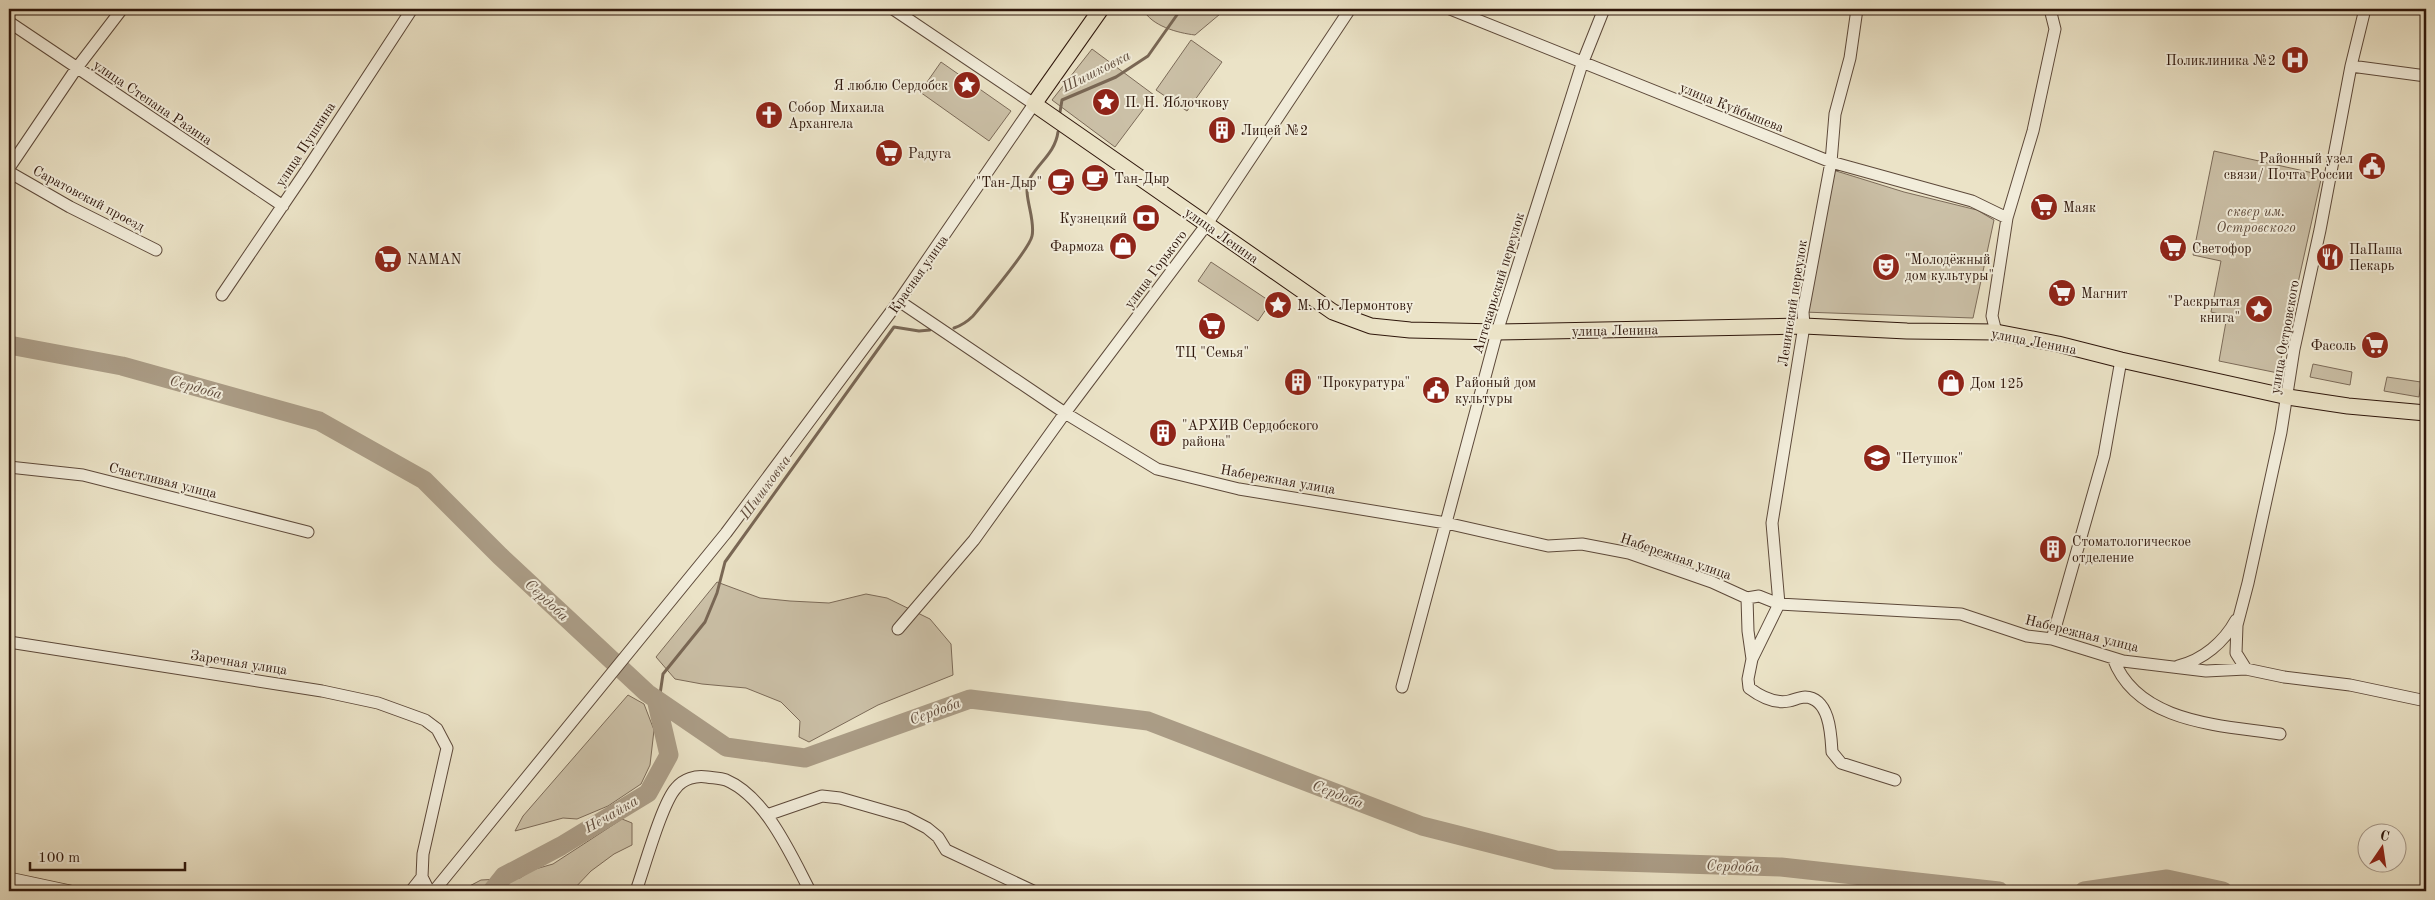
<svg xmlns="http://www.w3.org/2000/svg" width="2435" height="900" viewBox="0 0 2435 900" font-family="'Old Standard TT',serif">
<rect width="100%" height="100%" fill="#ebe3c7"/>
<filter id="stains"><feTurbulence type="fractalNoise" baseFrequency=".004" numOctaves="4"/><feColorMatrix values="0 0 0 0 .2 0 0 0 0 .09 0 0 0 0 .02 0 0 0 .5 -.17"/></filter>
<radialGradient id="worn" r=".72"><stop offset=".6" stop-color="#630" stop-opacity="0"/><stop offset="1" stop-color="#630" stop-opacity=".3"/></radialGradient>
<!-- green -->
<path fill="#cbc0a7" stroke="#7c6b59" d="M1143,9H1226L1195,35C1178,33 1151,26 1143,9Z
M1191,40L1222,62L1187,111L1156,90Z
M1092,49L1154,95L1115,147L1052,100Z
M941,62L1011,111L989,141L920,92Z
M2214,151L2322,175L2278,373L2219,361L2227,316L2211,312L2221,261L2193,255Z
M1833,170L1904,192L1977,210L1994,220L1973,318L1803,312Z
M1211,262L1271,302L1258,321L1198,281Z
M2313,364L2352,372L2350,385L2310,377Z
M2387,377L2421,382L2419,397L2384,391Z
M717,582L760,598L790,601L829,603L866,594L887,598L930,619L951,644L953,675L878,705L809,742L799,737L800,721L781,702L746,688L702,684L675,679L656,657Z
M628,695L644,704L654,730L650,765L641,784L608,806L577,819L563,818L515,831L523,816Z
M622,819L632,823V845L614,854L591,871L572,891H460L481,880L520,878L532,870L553,864Z"/>
<g fill="none" stroke-linecap="round" stroke-linejoin="round">
<!-- stream -->
<path stroke="#796755" stroke-width="3" d="M1060,112L1062,100L1116,77L1148,56L1179,12L1185,9
M954,328C960,326 968,321 973,316C983,304 1030,248 1032,236C1036,219 1022,194 1029,180C1039,162 1055,153 1058,132
M659,701L663,674L705,622L717,593L725,562L894,327L919,331L930,330"/>
<!-- river -->
<path stroke="#ab9d87" stroke-width="19" d="M9,345L122,366L319,421L424,480L500,556L647,693L726,747L805,758L970,699L1148,721L1422,826L1556,860L1781,867L1999,891
M492,891L504,876L561,846L648,793L669,755L656,699
M2084,891L2167,879L2223,891"/>
<!-- minor casing -->
<g stroke="#5d493a" stroke-width="13">
<path id="minor" d="M1450,9L1831,162L1972,201L2007,218
M1857,9L1850,58L1835,114L1831,162L1803,312L1804,326L1772,523L1779,604L1752,659L1748,679L1749,688C1761,697 1774,704 1789,701C1794,700 1800,697 1805,697C1830,698 1831,735 1832,752L1841,763L1895,780
M9,22L283,206
M2351,66L2426,76
M9,168L76,69L122,9
M9,172L70,207L156,250
M222,295L306,171L412,9
M899,301L1065,413L1157,469L1239,489L1446,523L1548,546L1582,544L1629,553L1712,582L1747,598L1759,596L1779,604L1961,614L2027,636L2052,639L2123,661L2206,671L2246,669L2284,677L2350,685L2426,701
M1996,332L1992,316L2007,218L2033,131L2055,29L2050,9
M9,467L83,475L308,532
M1747,598L1748,631L1752,659
M898,629L974,540L1065,413L1207,224L1350,9
M2052,639L2104,456L2121,360
M9,642L322,691L378,703L425,720L437,729L447,748L423,854L422,877L429,891
M2113,658C2137,724 2222,725 2280,734
M2178,666C2203,660 2224,642 2236,620
M2246,669L2236,653L2237,625L2248,583L2281,432L2294,349L2320,230L2351,66L2365,9
M1402,687L1497,332L1582,64L1604,9
M767,815L822,796L840,798L906,817L927,828L938,837L946,850L1033,891
M9,878L70,891
M411,891L422,877
M434,891L726,533L899,301L1034,104L893,9
M636,891C644,869 662,803 676,788C683,779 696,775 707,777C713,778 720,778 726,780C766,797 791,855 810,891"/>
</g>
<!-- major casing -->
<g stroke="#2e160b" stroke-width="17">
<path id="major" d="M1101,9L1034,104L1333,312L1371,326L1410,330L1497,332L1804,326L1907,331L1996,332L2058,344L2121,360L2288,397L2348,406L2426,413"/>
</g>
<!-- minor -->
<use href="#minor" stroke="#f2eddb" stroke-width="11"/>
<!-- major -->
<use href="#major" stroke="#ebe3c7" stroke-width="15"/>
</g>
<!-- icons -->
<defs>
<g id="hospital-disc" transform="scale(1.4375)"><circle r="9.5" fill="#8f2418" stroke="#f2eddb"/><path d="M-5-5h3v3.5h4V-5h3V5h-3V1.5h-4V5h-3Z" fill="#fff"/></g>
<g id="sight-disc" transform="scale(1.4375)"><circle r="9.5" fill="#8f2418" stroke="#f2eddb"/><path d="M0-6L1.8-2.2L6-1.7L2.9 1.2L3.7 5.4L0 3.3L-3.7 5.4L-2.9 1.2L-6-1.7L-1.8-2.2Z" fill="#fff"/></g>
<g id="church-disc" transform="scale(1.4375)"><circle r="9.5" fill="#8f2418" stroke="#f2eddb"/><path d="M-1.2-6h2.4v3.5h3.3v2.4h-3.3V6h-2.4V-.1h-3.3v-2.4h3.3Z" fill="#fff"/></g>
<g id="building-disc" transform="scale(1.4375)"><circle r="9.5" fill="#8f2418" stroke="#f2eddb"/><path d="M-4-6H4V6H1V3H-1V6H-4ZM-2.5-4.3h1.7v1.8h-1.7ZM.8-4.3h1.7v1.8H.8ZM-2.5-1h1.7V.8h-1.7ZM.8-1h1.7V.8H.8Z" fill="#fff"/></g>
<g id="supermarket-disc" transform="scale(1.4375)"><circle r="9.5" fill="#8f2418" stroke="#f2eddb"/><path d="M-6-5.5h2.5l.6 2H6L4.5 2H-2.5L-4.4-4H-6ZM-1.5 3.2a1.3 1.3 0 1 0 .1 0ZM3 3.2a1.3 1.3 0 1 0 .1 0Z" fill="#fff"/></g>
<g id="civic-disc" transform="scale(1.4375)"><circle r="9.5" fill="#8f2418" stroke="#f2eddb"/><path d="M-.6-6.5H3V-4.5H.6V-3L4-1V1h2V6H-6V1h2V-1L-.6-3ZM-1.2 2.5V6h2.4V2.5Z" fill="#fff"/></g>
<g id="cafe-disc" transform="scale(1.4375)"><circle r="9.5" fill="#8f2418" stroke="#f2eddb"/><path d="M-5.5-4.5H6V0H3Q3 3.5 0 3.5H-2.5Q-5.5 3.5-5.5 0ZM3-3.2v2h1.7v-2ZM-6 4.5H4V6H-6Z" fill="#fff"/></g>
<g id="bank-disc" transform="scale(1.4375)"><circle r="9.5" fill="#8f2418" stroke="#f2eddb"/><path d="M-6-4H6V4H-6ZM0-2.3a2.3 2.3 0 1 0 0 4.6a2.3 2.3 0 1 0 0-4.6Z" fill="#fff"/></g>
<g id="shop-disc" transform="scale(1.4375)"><circle r="9.5" fill="#8f2418" stroke="#f2eddb"/><path d="M-5-2.5h2.3a2.7 3.5 0 0 1 5.4 0H5L5.5 6h-11ZM-1.5-2.5h3a1.5 2.3 0 0 0-3 0Z" fill="#fff"/></g>
<g id="restaurant-disc" transform="scale(1.4375)"><circle r="9.5" fill="#8f2418" stroke="#f2eddb"/><path d="M-5-6h1v4h1v-4h1v4h1v-4h1v5L-1.5 .5V6h-2V.5L-5-1ZM5-6V6H3V1.5H1.5Q1.5-4 5-6Z" fill="#fff"/></g>
<g id="theatre-disc" transform="scale(1.4375)"><circle r="9.5" fill="#8f2418" stroke="#f2eddb"/><path d="M-5-5.5Q0-4 5-5.5V0Q5 5 0 6Q-5 5-5 0ZM-3.3-2.5H-1v1.5H-3.3ZM1-2.5H3.3v1.5H1ZM-2.8 1Q0 5.5 2.8 1Z" fill="#fff"/></g>
<g id="school-disc" transform="scale(1.4375)"><circle r="9.5" fill="#8f2418" stroke="#f2eddb"/><path d="M0-5L7-2L0 1L-7-2ZM-4 1L0 2.5L4 1V4Q0 6-4 4Z" fill="#fff"/></g>
</defs>
<g fill-rule="evenodd">
<use href="#hospital-disc" x="2295" y="60"/>
<use href="#sight-disc" x="967" y="85"/>
<use href="#sight-disc" x="1106" y="102"/>
<use href="#church-disc" x="769" y="115"/>
<use href="#building-disc" x="1222" y="130"/>
<use href="#supermarket-disc" x="889" y="153"/>
<use href="#civic-disc" x="2372" y="166"/>
<use href="#cafe-disc" x="1095" y="178"/>
<use href="#cafe-disc" x="1061" y="182"/>
<use href="#supermarket-disc" x="2044" y="207"/>
<use href="#bank-disc" x="1146" y="218"/>
<use href="#shop-disc" x="1123" y="246"/>
<use href="#supermarket-disc" x="2173" y="248"/>
<use href="#restaurant-disc" x="2330" y="257"/>
<use href="#supermarket-disc" x="388" y="259"/>
<use href="#theatre-disc" x="1886" y="267"/>
<use href="#supermarket-disc" x="2062" y="293"/>
<use href="#sight-disc" x="1278" y="305"/>
<use href="#sight-disc" x="2259" y="309"/>
<use href="#supermarket-disc" x="1212" y="326"/>
<use href="#supermarket-disc" x="2375" y="345"/>
<use href="#building-disc" x="1298" y="382"/>
<use href="#shop-disc" x="1951" y="383"/>
<use href="#civic-disc" x="1436" y="390"/>
<use href="#building-disc" x="1163" y="433"/>
<use href="#school-disc" x="1877" y="458"/>
<use href="#building-disc" x="2053" y="549"/>
</g>
<g text-anchor="middle" stroke-width="4" stroke-linejoin="round" paint-order="stroke">
<!-- poi labels -->
<g font-size="14" fill="#2e160b" stroke="#f2eddb" text-anchor="start">
<text x="2276" y="65" text-anchor="end">Поликлиника №2</text>
<text x="948" y="90" text-anchor="end">Я люблю Сердобск</text>
<text x="1125" y="107">П. Н. Яблочкову</text>
<text x="788" y="112">Собор Михаила<tspan x="788" dy="16">Архангела</tspan></text>
<text x="1241" y="135">Лицей №2</text>
<text x="908" y="158">Радуга</text>
<text x="2353" y="163" text-anchor="end">Районный узел<tspan x="2353" dy="16">связи/ Почта России</tspan></text>
<text x="1114" y="183">Тан-Дыр</text>
<text x="1042" y="187" text-anchor="end">"Тан-Дыр"</text>
<text x="2063" y="212">Maяк</text>
<text x="1127" y="223" text-anchor="end">Кузнецкий</text>
<text x="1104" y="251" text-anchor="end">Фармоzа</text>
<text x="2192" y="253">Светофор</text>
<text x="2349" y="254">ПаПаша<tspan x="2349" dy="16">Пекарь</tspan></text>
<text x="407" y="264">NAMAN</text>
<text x="1905" y="264">"Молодёжный<tspan x="1905" dy="16">дом культуры"</tspan></text>
<text x="2081" y="298">Магнит</text>
<text x="2240" y="306" text-anchor="end">"Раскрытая<tspan x="2240" dy="16">книга"</tspan></text>
<text x="1297" y="310">М. Ю. Лермонтову</text>
<text x="2356" y="350" text-anchor="end">Фасоль</text>
<text x="1212" y="357" text-anchor="middle">ТЦ "Семья"</text>
<text x="1317" y="387">"Прокуратура"</text>
<text x="1455" y="387">Районый дом<tspan x="1455" dy="16">культуры</tspan></text>
<text x="1970" y="388">Дом 125</text>
<text x="1182" y="430">"АРХИВ Сердобского<tspan x="1182" dy="16">района"</tspan></text>
<text x="1896" y="463">"Петушок"</text>
<text x="2072" y="546">Стоматологическое<tspan x="2072" dy="16">отделение</tspan></text>
</g>
<!-- street labels -->
<g font-size="14" fill="#2e160b" stroke="#f2eddb">
<text transform="translate(153 102) rotate(34)" y="5">улица Степана Разина</text>
<text transform="translate(1732 107) rotate(22)" y="5">улица Куйбышева</text>
<text transform="translate(305 144) rotate(-57)" y="5">улица Пушкина</text>
<text transform="translate(89 198) rotate(28)" y="5">Саратовский проезд</text>
<text transform="translate(1222 235) rotate(35)" y="5">улица Ленина</text>
<text transform="translate(1155 269) rotate(-53)" y="5">улица Горького</text>
<text transform="translate(918 274) rotate(-55)" y="5">Красная улица</text>
<text transform="translate(1498 283) rotate(-73)" y="5">Аптекарьский переулок</text>
<text transform="translate(1792 303) rotate(-81)" y="5">Ленинский переулок</text>
<text transform="translate(1615 330) rotate(-1)" y="5">улица Ленина</text>
<text transform="translate(2284 337) rotate(-80)" y="5">улица Островского</text>
<text transform="translate(2034 341) rotate(11)" y="5">улица Ленина</text>
<text transform="translate(1278 479) rotate(10)" y="5">Набережная улица</text>
<text transform="translate(163 480) rotate(14)" y="5">Счастливая улица</text>
<text transform="translate(1676 556) rotate(19)" y="5">Набережная улица</text>
<text transform="translate(2082 633) rotate(14)" y="5">Набережная улица</text>
<text transform="translate(239 662) rotate(9)" y="5">Заречная улица</text>
</g>
<!-- park labels -->
<g font-size="14" font-style="italic" fill="#5d493a" stroke="#f2eddb">
<text x="2256" y="216">сквер им.<tspan x="2256" dy="16">Островского</tspan></text>
</g>
<!-- water labels -->
<g font-size="15" font-style="italic" fill="#604c3d" stroke="#f2eddb">
<text transform="translate(1096 71) rotate(-27)" y="5">Шишковка</text>
<text transform="translate(196 387) rotate(16)" y="5">Сердоба</text>
<text transform="translate(765 487) rotate(-54)" y="5">Шишковка</text>
<text transform="translate(547 600) rotate(43)" y="5">Сердоба</text>
<text transform="translate(935 711) rotate(-20)" y="5">Сердоба</text>
<text transform="translate(1338 794) rotate(21)" y="5">Сердоба</text>
<text transform="translate(611 814) rotate(-30)" y="5">Нечайка</text>
<text transform="translate(1733 866) rotate(2)" y="5">Сердоба</text>
</g>
</g>
<!-- margin -->
<rect width="2435" height="900" fill="none" stroke="#ebe3c7" stroke-width="30"/>
<rect x="10" y="10" width="2415" height="880" fill="none" stroke="#2e160b" stroke-width="2.5"/>
<rect x="15" y="15" width="2405" height="870" fill="none" stroke="#2e160b"/>
<!-- north arrow -->
<g transform="translate(2382 848) rotate(13)"><circle r="24" fill="#f2eddb" stroke="#a49788"/>
<path d="M0-4L9 19L0 12L-9 19Z" fill="#8f2418"/>
<text y="-8" font-size="14" font-weight="bold" text-anchor="middle" fill="#2e160b">С</text>
</g>
<!-- scale -->
<path d="M30 862v8h155v-8" fill="none" stroke="#2e160b" stroke-width="2.5"/>
<text x="38" y="862" font-size="15" fill="#2e160b" stroke="#f2eddb" stroke-width="4" paint-order="stroke">100 m</text>
<rect width="100%" height="100%" filter="url(#stains)"/>
<rect width="100%" height="100%" fill="url(#worn)"/>
</svg>
